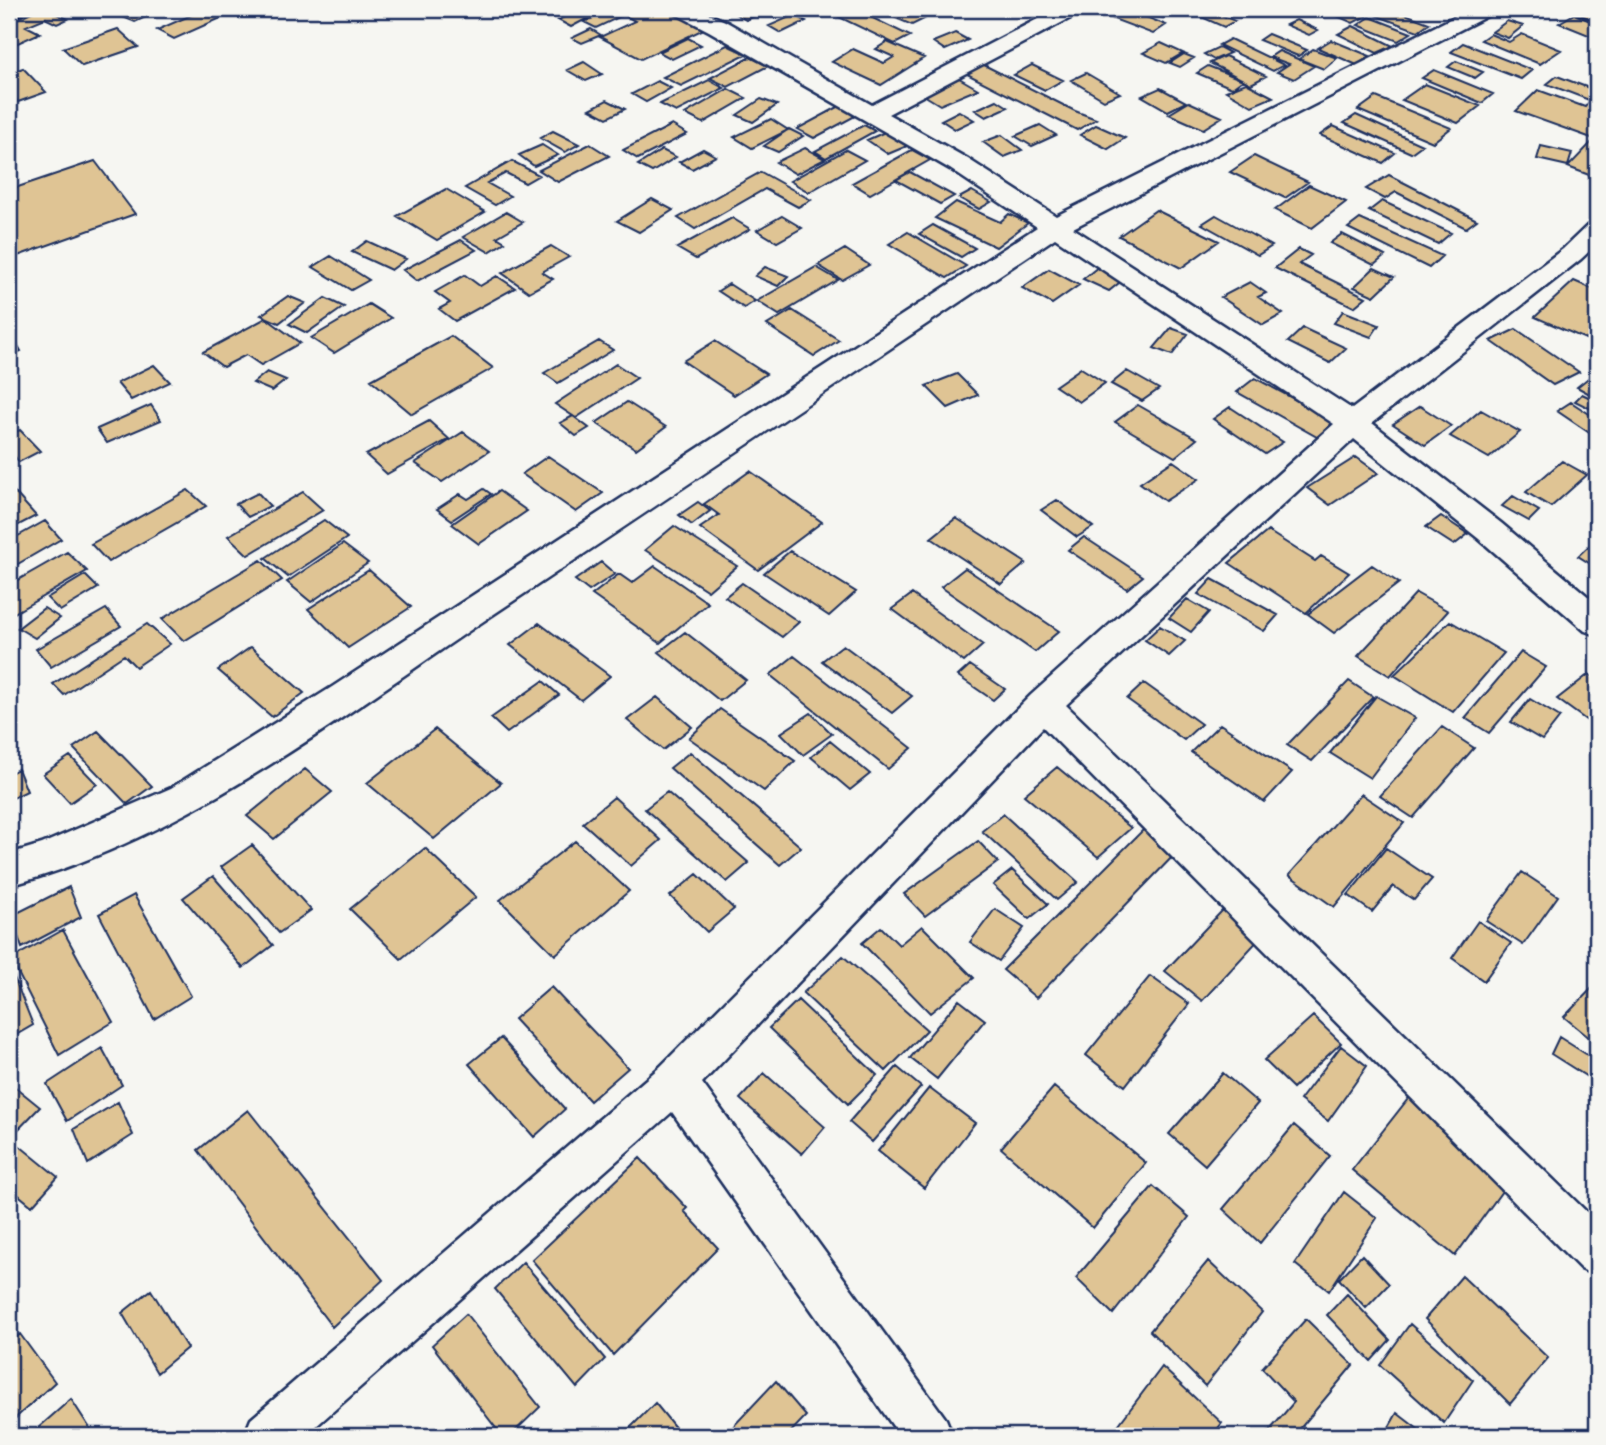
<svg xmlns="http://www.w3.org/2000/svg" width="1606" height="1445" viewBox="0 0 1606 1445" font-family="'Comic Neue',sans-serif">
<rect width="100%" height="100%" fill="#f6f6f2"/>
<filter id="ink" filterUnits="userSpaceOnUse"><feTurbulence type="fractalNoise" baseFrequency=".0143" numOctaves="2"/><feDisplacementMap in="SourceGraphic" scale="14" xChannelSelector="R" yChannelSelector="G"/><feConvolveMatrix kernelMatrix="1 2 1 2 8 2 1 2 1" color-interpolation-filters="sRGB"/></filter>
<g filter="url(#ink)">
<!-- building -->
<path fill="#dfc494" stroke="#1b2f5e" stroke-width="2" d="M9,9H27L30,11L9,19Z
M38,9H46L68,19L57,24L45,18L26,26L40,33L9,47V36L13,34L9,32V22Z
M121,9H163L135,22L113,13Z
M205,9H241L174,39L157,30Z
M581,9L603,10L571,27L558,20Z
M612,9L632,11L596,28L584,22Z
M639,9L654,13L665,9L704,29L641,59L600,37L635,21L624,15Z
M744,9H769L746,20L734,13Z
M854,9L910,36L895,44L839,17Z
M895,9H902L924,19L912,25L886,14Z
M1099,9L1134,12L1166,25L1153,34L1095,12Z
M1142,9H1163L1173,13L1163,18Z
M1207,9L1235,21L1224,27L1186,10Z
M1223,9H1250L1254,10L1243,17Z
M1321,9H1350L1366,16L1353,23Z
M1379,9H1392L1429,23L1418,31L1372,14Z
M1565,9H1588L1597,12V21Z
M1574,14L1597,24V33L1591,36L1559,23Z
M794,15L806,21L781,33L769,26Z
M1370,17L1411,33L1398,41L1358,25Z
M1296,20L1318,30L1309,35L1286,25Z
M1507,21L1523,26L1508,38L1492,32Z
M1353,26L1393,46L1377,53L1338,34Z
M118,29L138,47L82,66L63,48Z
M591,29L601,35L582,43L572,38Z
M955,33L968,40L945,50L933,42Z
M1268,34L1307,50L1298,56L1259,40Z
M1490,34L1509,42L1522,34L1561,50L1540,64L1481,40Z
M688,38L701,45L672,59L659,52Z
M1230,39L1284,65L1273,71L1219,45Z
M1331,40L1370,56L1357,65L1318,48Z
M887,42L924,58L881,85L832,62L853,49L884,63L894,57L876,49Z
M1161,43L1183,53L1166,63L1143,53Z
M1463,43L1532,70L1521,79L1451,52Z
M727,45L746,54L681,86L663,77Z
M1219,47L1230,53L1214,60L1204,54Z
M1313,49L1337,58L1324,69L1299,59Z
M1279,51L1314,66L1294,79L1277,72L1289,64L1270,57Z
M1184,54L1194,58L1180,67L1170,63Z
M1225,56L1266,76L1251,84L1210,63Z
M750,57L768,66L728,87L710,78Z
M1456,61L1483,72L1475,78L1448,67Z
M584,62L602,74L586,81L567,70Z
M982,64L1075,111L1096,119L1077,130L965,73Z
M1032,65L1063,80L1045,90L1014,75Z
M1208,66L1243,80L1232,88L1197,73Z
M23,68L46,92L18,102L9,92V73Z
M1434,70L1493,94L1482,103L1422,78Z
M1086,73L1120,93L1104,100L1071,80Z
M1557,76L1597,91V103L1547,84Z
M959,78L978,89L940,105L922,94Z
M709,80L724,88L676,112L660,104Z
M657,81L671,88L646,102L632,94Z
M1246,83L1273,97L1252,106L1226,91Z
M1425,84L1480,106L1458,123L1402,100Z
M1160,88L1186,102L1168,111L1142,96Z
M728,89L746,98L703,123L685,114Z
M1538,90L1585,107L1589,102L1597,105V140L1516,111Z
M1376,97L1451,128L1433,142L1358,110Z
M761,99L777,105L753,122L737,115Z
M607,100L625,109L607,118L590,109Z
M997,100L1008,107L986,117L975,110Z
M1189,102L1222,117L1203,129L1169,114Z
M840,106L857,115L814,138L797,129Z
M959,111L974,120L955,129L941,120Z
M1356,115L1422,145L1411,153L1344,123Z
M771,119L788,130L752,148L734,137Z
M672,125L687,134L638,159L623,150Z
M864,125L875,131L826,158L815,151Z
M1040,125L1056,135L1032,146L1015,136Z
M1096,125L1125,138L1108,149L1080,135Z
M1333,126L1395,153L1383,163L1320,135Z
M789,129L803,136L778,152L764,146Z
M553,131L579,144L565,152L540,138Z
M885,132L907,146L888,154L867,140Z
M1002,135L1022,150L1004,157L983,142Z
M1591,143L1597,146V178L1568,167Z
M590,144L609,156L558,182L539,170Z
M542,145L558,155L534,166L519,155Z
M1541,146L1572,153L1568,166L1537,159Z
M805,148L825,159L796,174L776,162Z
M703,149L716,156L692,169L679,162Z
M662,150L676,157L652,172L638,165Z
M846,150L865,160L809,192L790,181Z
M912,150L930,160L870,194L852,183Z
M1254,156L1308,182L1285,198L1230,172Z
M95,161L135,214L9,259V190Z
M512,161L539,175L525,183L506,173L487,183L510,196L495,205L465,188Z
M761,172L811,200L798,207L765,189L695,229L678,218Z
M910,172L954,196L940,204L896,180Z
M1389,175L1477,220L1466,228L1396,192L1385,199L1366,189Z
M1309,185L1346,202L1312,228L1275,210Z
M446,189L485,212L437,240L397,216Z
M972,191L991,202L979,209L959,198Z
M652,199L673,210L639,232L617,221Z
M1382,201L1451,233L1438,244L1369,211Z
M956,202L1000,222L1009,214L1028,223L996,247L935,218Z
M1156,210L1219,241L1181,268L1119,236Z
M506,212L523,222L497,237L505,242L489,252L463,237Z
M1216,215L1272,246L1258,255L1202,224Z
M782,216L802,228L777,242L757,230Z
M732,218L750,229L696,259L677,248Z
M1360,219L1442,256L1429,268L1348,228Z
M933,225L975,248L961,257L919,234Z
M908,232L966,266L947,278L889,244Z
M1342,234L1385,256L1374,265L1330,243Z
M461,240L476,250L417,281L403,270Z
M367,241L406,259L391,270L352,252Z
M551,246L569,257L542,272L553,279L529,292L502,273Z
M845,249L869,265L842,280L818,265Z
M1299,249L1311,255L1299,264L1366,297L1354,307L1275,268Z
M331,256L369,280L351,290L313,267Z
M765,267L788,276L778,286L755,276Z
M816,267L838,280L779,315L757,301Z
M1098,267L1124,279L1109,291L1083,279Z
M1374,268L1394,277L1374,296L1354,287Z
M1049,269L1079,285L1052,304L1022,288Z
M465,275L480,286L497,276L515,288L455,321L439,309L450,303L435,292Z
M1574,281L1597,291V344L1535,317Z
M1250,282L1266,293L1258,297L1283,314L1263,325L1221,297Z
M729,284L755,301L744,308L718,291Z
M288,296L305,303L279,323L261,315Z
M325,298L344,307L307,333L289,324Z
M369,304L391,318L334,353L311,338Z
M792,310L839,340L814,356L767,325Z
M1343,311L1379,325L1371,337L1334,323Z
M266,318L300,343L261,365L246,355L223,367L203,352Z
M1171,328L1188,334L1172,355L1154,348Z
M1303,328L1346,348L1330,363L1288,342Z
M1516,329L1579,372L1553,385L1491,341Z
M9,330L21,351L9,356Z
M451,336L493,368L412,414L371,380Z
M599,341L613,350L558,383L544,373Z
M715,341L766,374L734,395L683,361Z
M616,364L637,378L576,418L555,404Z
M154,365L170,382L131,400L117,383Z
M1081,368L1105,383L1079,402L1055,386Z
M1127,371L1159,389L1142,401L1111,384Z
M1597,371V398L1577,387Z
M267,372L286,380L272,391L253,383Z
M957,374L978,395L948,408L926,386Z
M1255,378L1335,421L1317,437L1237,392Z
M1582,394L1597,401V412L1575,401Z
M627,402L666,427L636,449L596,423Z
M1571,402L1597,419V438L1557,411Z
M151,405L161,420L107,443L97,429Z
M1138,405L1197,439L1175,457L1115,422Z
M1420,406L1451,426L1425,445L1393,424Z
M1230,407L1283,442L1265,454L1213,419Z
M1481,410L1520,432L1489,458L1450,436Z
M573,416L589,428L576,436L560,423Z
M429,421L449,439L387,474L366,455Z
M20,430L40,451L19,462L9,449V435Z
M463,432L489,451L442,482L415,463Z
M548,456L603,493L576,512L522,474Z
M1356,457L1378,473L1330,505L1307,488Z
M1173,461L1199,479L1165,501L1140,483Z
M1562,461L1587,475L1551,507L1526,492Z
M750,471L822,522L758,570L700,528L719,515L704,504Z
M9,486L36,516L9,530Z
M484,489L491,494L452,520L437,509L460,494L468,499Z
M188,490L206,506L108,562L91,544Z
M499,491L527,511L479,544L452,524Z
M303,492L323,510L248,555L228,536Z
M258,493L270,506L248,517L236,504Z
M1513,496L1539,511L1529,521L1502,506Z
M1057,500L1093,527L1077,537L1041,510Z
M698,502L710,511L692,525L679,515Z
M1441,516L1468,534L1454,545L1426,527Z
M956,518L1026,563L1001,584L931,538Z
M324,520L347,538L288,577L265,558Z
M45,521L61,539L9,569V541Z
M674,526L737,566L708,591L645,550Z
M1268,531L1315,561L1321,556L1349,573L1306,613L1229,563Z
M1084,537L1143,576L1127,589L1068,550Z
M1597,538V568L1578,556Z
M343,544L368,563L311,602L287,582Z
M790,551L856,592L829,616L764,573Z
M67,552L87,571L9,616V585Z
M261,560L282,580L184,641L162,619Z
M601,562L615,574L589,591L575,580Z
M1372,565L1399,583L1334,633L1308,614Z
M655,566L708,603L660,643L592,595L619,574L632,583Z
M965,568L1059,631L1035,652L941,587Z
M369,570L411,607L348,648L308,609Z
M85,575L98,588L60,611L47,598Z
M1212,579L1278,615L1264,631L1198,594Z
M742,583L799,622L782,637L725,597Z
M1416,593L1448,611L1390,676L1358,656Z
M912,594L983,645L964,662L892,609Z
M1187,599L1209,612L1191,632L1169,618Z
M44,608L60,618L35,638L18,628Z
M106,609L121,626L51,667L36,649Z
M1450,621L1504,653L1453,712L1394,675Z
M539,623L610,676L581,700L510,645Z
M147,624L170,644L136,667L124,655L64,695L53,684Z
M1160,626L1185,641L1169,656L1145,640Z
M685,632L746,680L720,701L659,652Z
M843,645L912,696L892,713L822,661Z
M251,647L304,693L272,717L218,670Z
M1521,652L1546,667L1489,733L1465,718Z
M794,656L912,748L888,769L770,675Z
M970,665L1005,689L993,700L958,676Z
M1589,674L1597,680V728L1557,699Z
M543,681L559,695L507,733L491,718Z
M1349,681L1373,697L1312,761L1287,745Z
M1144,683L1201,724L1184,740L1127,699Z
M1376,696L1415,718L1370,778L1330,753Z
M657,697L692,727L663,750L627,720Z
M1530,699L1560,717L1542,740L1511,722Z
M720,709L795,761L764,791L689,738Z
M811,713L832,734L803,755L781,733Z
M1220,724L1292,772L1264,802L1191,752Z
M1442,727L1474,748L1413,818L1380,796Z
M435,729L501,783L434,839L367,783Z
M98,731L152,786L127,804L73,748Z
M830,741L870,774L850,790L811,757Z
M690,752L801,847L780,865L670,768Z
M70,756L97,784L70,803L43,774Z
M1057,767L1131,828L1098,857L1024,795Z
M18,769L27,791L9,800V774Z
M305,769L332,792L274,839L247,816Z
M667,792L749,863L727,882L645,809Z
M1361,794L1404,823L1334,907L1289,875Z
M614,797L661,840L631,866L583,823Z
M1003,814L1078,882L1057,900L982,831Z
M1145,828L1177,852L1036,998L1003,970Z
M575,841L629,891L555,955L500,900Z
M978,841L998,862L925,916L904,894Z
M252,845L311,910L279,933L221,867Z
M425,848L476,897L401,959L350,909Z
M1386,848L1432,879L1414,900L1393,886L1372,912L1348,895Z
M1012,870L1048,904L1029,919L993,885Z
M1522,872L1558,896L1523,945L1486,921Z
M697,874L734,909L707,932L670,896Z
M213,876L273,945L243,968L183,898Z
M69,887L81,917L22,948L11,916Z
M1238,894L1275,922L1202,1001L1165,971Z
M134,895L191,996L154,1019L99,914Z
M995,909L1024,928L999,961L970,942Z
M1478,921L1511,943L1484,981L1452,958Z
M922,926L974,978L930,1013L862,943L881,927L899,945Z
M63,930L113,1022L59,1055L11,959Z
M843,956L927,1030L886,1071L803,993Z
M9,965L33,1025L9,1039Z
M1150,976L1189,1004L1125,1086L1086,1055Z
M1597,983V1044L1564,1017Z
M551,987L628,1068L590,1101L514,1019Z
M798,1000L877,1075L848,1104L769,1028Z
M959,1000L985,1020L937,1079L910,1058Z
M1313,1016L1341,1043L1293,1088L1264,1060Z
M1559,1037L1597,1061L1589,1078L1551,1054Z
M501,1038L565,1109L534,1137L469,1064Z
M1341,1046L1367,1066L1328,1121L1300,1100Z
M102,1048L122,1085L67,1121L47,1084Z
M897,1067L921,1087L872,1142L849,1122Z
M764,1073L825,1127L802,1154L740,1099Z
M1223,1073L1258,1103L1205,1165L1169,1134Z
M9,1082L40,1107L10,1138L58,1177L32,1206L9,1187Z
M1419,1085L1523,1162L1455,1256L1352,1170Z
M1054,1087L1146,1163L1093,1228L1001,1148Z
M929,1088L975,1123L924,1188L878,1151Z
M118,1102L133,1135L88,1164L74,1129Z
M248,1110L383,1280L332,1327L198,1150Z
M1294,1125L1330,1156L1260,1243L1223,1209Z
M640,1158L687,1208L684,1211L718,1248L613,1355L532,1260Z
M1153,1186L1189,1217L1113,1314L1076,1278Z
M1344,1192L1377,1218L1329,1291L1295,1264Z
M1362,1255L1389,1284L1366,1308L1339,1279Z
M1208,1261L1262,1312L1205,1386L1150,1331Z
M523,1262L605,1359L577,1388L495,1289Z
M1462,1276L1548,1358L1510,1404L1425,1319Z
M151,1290L187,1348L157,1373L122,1313Z
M1347,1294L1390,1340L1371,1361L1327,1315Z
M466,1314L540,1407L510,1436H502L432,1345Z
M1306,1319L1353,1365L1294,1436H1265L1294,1402L1262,1368Z
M1410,1324L1473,1380L1444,1423L1380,1365Z
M20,1334L55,1382L9,1424V1344Z
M1162,1367L1222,1423L1212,1436H1110Z
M776,1381L806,1416L787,1436H729L727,1433Z
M71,1399L95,1436H29Z
M655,1403L682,1436H622Z
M1397,1413L1427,1436H1384Z"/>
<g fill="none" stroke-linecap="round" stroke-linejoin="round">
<!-- minor casing -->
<g stroke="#1b2f5e" stroke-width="5">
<path id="minor" d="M670,9H698L725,21L872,105L1057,9H1083L1080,13L888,114L968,159L1056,216L1470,9H1496L1493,13L1073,228L1352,409L1563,249L1588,225L1597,222V244L1581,259L1372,423L1501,523L1597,604V635L1585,631L1479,539L1354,439L1066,705L1597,1222V1276L1581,1269L1043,727L702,1083L946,1419L953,1436H900L672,1112L305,1436H244L251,1419L660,1067L1031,695L1334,424L1055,238C866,365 677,492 488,618C338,719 185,838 9,886V854L42,844L171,788L332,687L1037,227L950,169L709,31L674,13Z"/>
</g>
<!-- minor -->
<use href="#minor" fill="#f6f6f2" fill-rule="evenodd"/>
</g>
</g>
<!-- margin -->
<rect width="1606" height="1445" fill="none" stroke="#f6f6f2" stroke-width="35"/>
<rect x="18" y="18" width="1571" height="1410" fill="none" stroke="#1b2f5e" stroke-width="2.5" filter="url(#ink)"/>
</svg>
